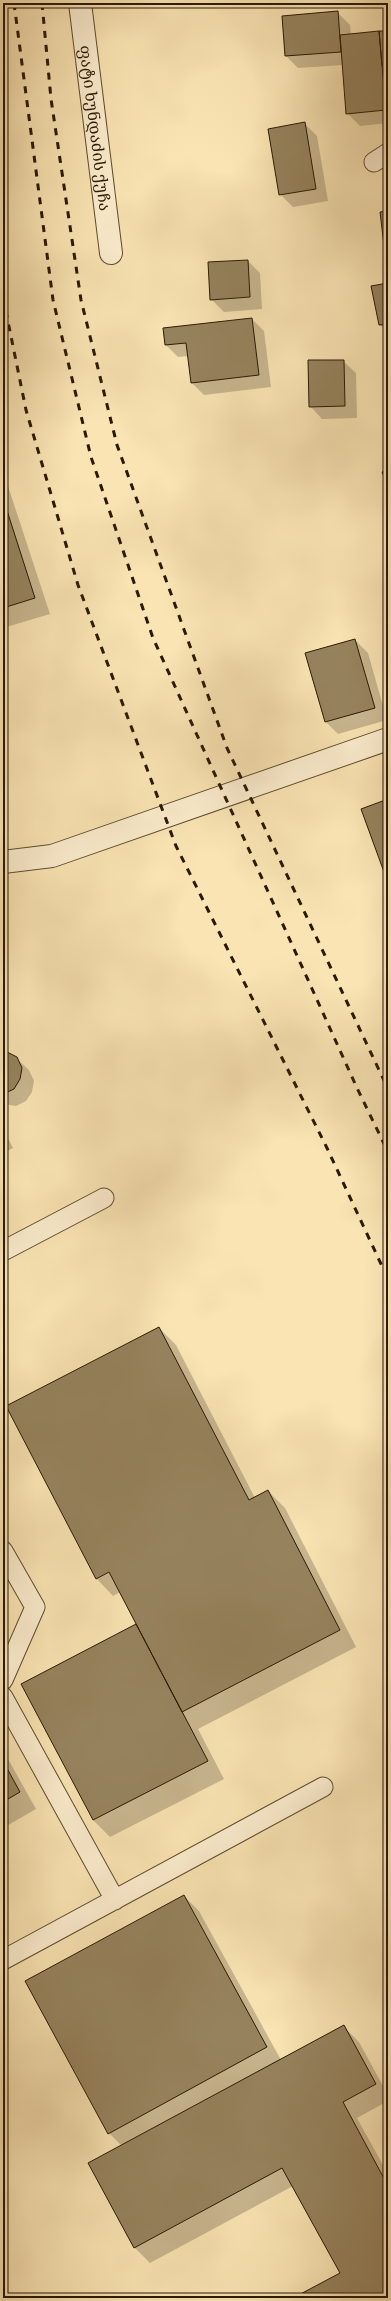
<svg xmlns="http://www.w3.org/2000/svg" width="391" height="2301" viewBox="0 0 391 2301" font-family="'Libre Bodoni','Noto Serif Georgian',serif">
<rect width="100%" height="100%" fill="#fae4b3"/>
<filter id="stains"><feTurbulence type="fractalNoise" baseFrequency=".005" numOctaves="4"/><feColorMatrix values="0 0 0 0 .2 0 0 0 0 .09 0 0 0 0 .02 0 0 0 .5 -.17"/></filter>
<radialGradient id="worn" r=".72"><stop offset=".6" stop-color="#630" stop-opacity="0"/><stop offset="1" stop-color="#630" stop-opacity=".3"/></radialGradient>
<!-- shadow -->
<path fill="#0003" d="M337,12L350,25L351,35L388,32V123L360,126L347,113L343,65L298,68L286,56Z
M304,123L317,136L328,201L293,207L280,194Z
M248,261L260,273L262,309L224,312L211,299Z
M388,284V333L380,325Z
M252,319L264,331L271,387L204,395L192,383L189,356L178,357L166,345L164,329Z
M343,361L356,373L357,418L322,419L310,406Z
M3,471L50,614L3,628Z
M355,640L368,653L387,720L338,734L326,722Z
M3,1051L16,1058L29,1070L34,1081L32,1092L26,1101L16,1106L3,1104Z
M3,1129L13,1148L3,1153Z
M159,1328L176,1345L255,1498L268,1491L285,1508L356,1647L198,1729L224,1779L110,1837L93,1820L23,1684L137,1624L120,1592L113,1596L97,1579L7,1407Z
M3,1750L36,1809L3,1828Z
M184,1896L199,1911L281,2060L344,2027L359,2042L388,2095V2101L357,2118L388,2174V2298H295L341,2273L293,2186L150,2263L135,2248L89,2164L122,2146L109,2133Z"/>
<!-- building -->
<path fill="#96835e" stroke="#291902" d="M338,11L341,52L285,56L282,16Z
M379,31L386,110L346,114L340,35Z
M379,31H388V66H382Z
M305,122L316,189L279,195L268,129Z
M388,211V254H385L380,212Z
M248,260L250,297L210,300L208,262Z
M388,283V324L379,325L371,286Z
M252,318L259,375L191,383L186,343L165,345L163,328Z
M308,360H344L345,406L309,407Z
M388,470V486L382,472Z
M3,498L35,598L3,608Z
M355,639L375,708L325,722L305,653Z
M388,799V883L361,809Z
M3,1050L17,1057L22,1068L20,1079L14,1089L3,1094Z
M159,1327L249,1500L268,1490L340,1630L182,1712L109,1572L96,1579L6,1406Z
M136,1624L208,1761L93,1820L21,1684Z
M3,1761L20,1792L3,1802Z
M184,1895L267,2047L108,2134L25,1981Z
M344,2025L376,2084L343,2102L388,2186V2298H293L340,2273L282,2168L134,2248L88,2163Z"/>
<g fill="none" stroke-linecap="round" stroke-linejoin="round">
<!-- service casing -->
<g stroke="#5d4c2e" stroke-width="21">
<path id="service" d="M374,162L388,153
M3,1251L104,1198
M3,1551L35,1607L3,1680
M3,1697L115,1900
M3,1960L323,1787"/>
</g>
<!-- minor casing -->
<g stroke="#5d4c2e" stroke-width="24">
<g id="minor">
<path id="s1" d="M80,3L111,253"/>
<path d="M3,862L52,856L388,739"/>
</g>
</g>
<!-- service -->
<use href="#service" stroke="#fcedce" stroke-width="19"/>
<!-- minor -->
<use href="#minor" stroke="#fcedce" stroke-width="22"/>
<!-- rail -->
<path stroke="#291902" stroke-width="3" stroke-dasharray="7 7" stroke-linecap="butt" d="M14,3L53,300L91,457L153,638L357,1088L388,1152
M42,3L51,99L81,300L117,445L227,748L388,1089
M3,297L26,410L78,585L176,846L327,1148L388,1279"/>
</g>
<g text-anchor="middle" stroke-width="3" stroke-linejoin="round" paint-order="stroke">
<!-- street labels -->
<g font-size="16" fill="#291902" stroke="#fcedce">
<text dy="6" stroke="none"><textPath href="#s1" startOffset="126">ფატი ხუნდაძის ქუჩა</textPath></text>
</g>
</g>
<!-- margin -->
<rect width="391" height="2301" fill="none" stroke="#fae4b3" stroke-width="16"/>
<rect x="4" y="4" width="383" height="2293" fill="none" stroke="#291902" stroke-width="2"/>
<rect x="8" y="8" width="375" height="2285" fill="none" stroke="#291902"/>
<rect width="100%" height="100%" filter="url(#stains)"/>
<rect width="100%" height="100%" fill="url(#worn)"/>
</svg>
